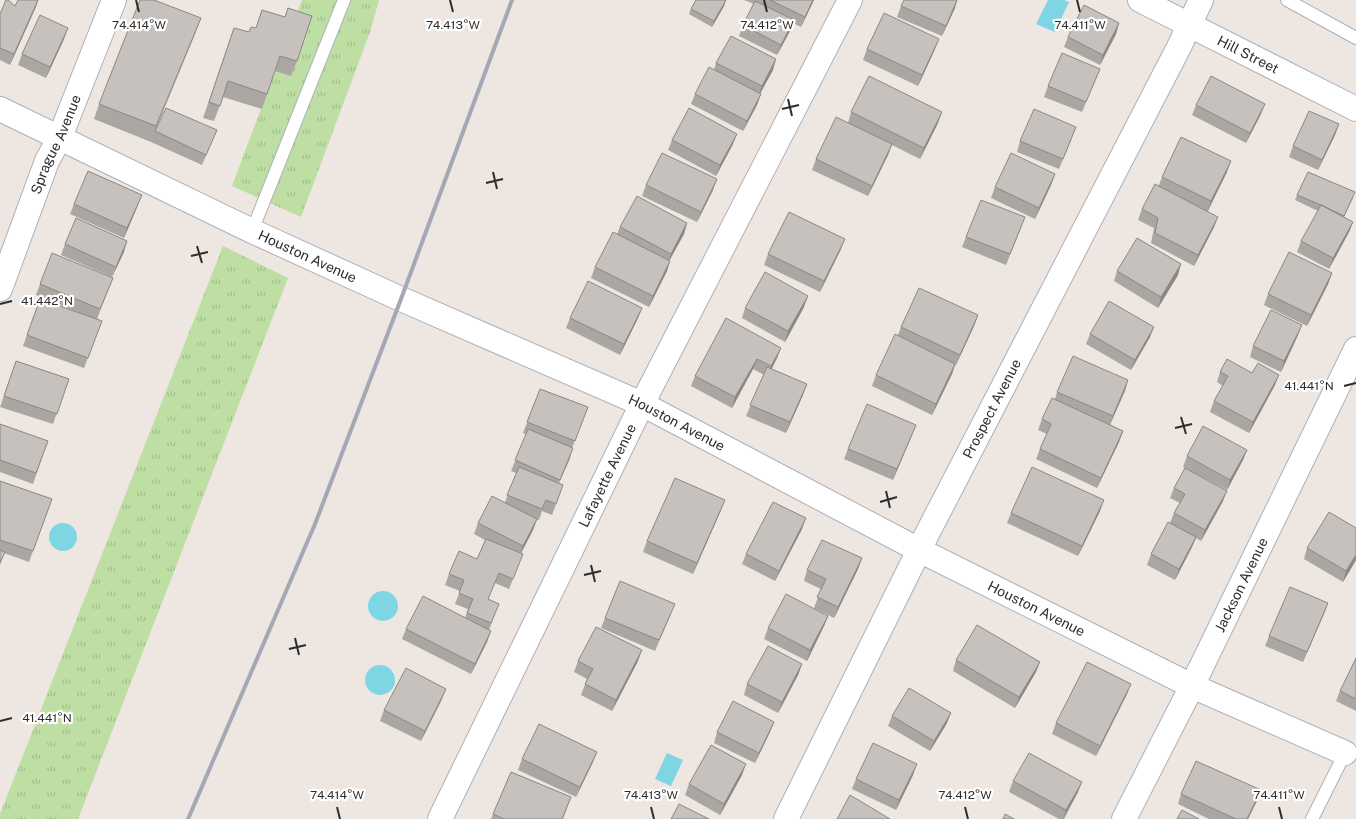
<svg xmlns="http://www.w3.org/2000/svg" width="1356" height="819" viewBox="0 0 1356 819" font-family="'Public Sans',sans-serif">
<defs>
<pattern id="park-tufts" width="24" height="20" patternUnits="userSpaceOnUse" patternTransform="scale(1.25)"><rect width="24" height="20" fill="#bedea3"/><path d="M3 7l-1-3M5 7V3M7 7l1-3M15 17l-1-3M17 17v-4M19 17l1-3" fill="none" stroke="#a4bf8d"/></pattern>
</defs>
<rect width="100%" height="100%" fill="#ede6e1"/>
<!-- park -->
<path fill="url(#park-tufts)" d="M302,0H379L370,32L301,217L232,186Z
M223,246L288,278L78,819H0V814Z"/>
<!-- water -->
<path fill="#7ed6e4" d="M1048,0H1064L1069,2L1055,32L1036,24Z
M49 537a14 14 0 1 1 28 0a14 14 0 1 1-28 0Z
M368 606a15 15 0 1 1 30 0a15 15 0 1 1-30 0Z
M365 680a15 15 0 1 1 30 0a15 15 0 1 1-30 0Z
M667,753L683,760L671,786L655,779Z"/>
<g fill="none" stroke-linecap="round" stroke-linejoin="round">
<!-- lane casing -->
<g stroke="#adb0b8" stroke-width="14">
<path id="lane" d="M1287,0L1356,38
M252,231L344,0
M1312,819L1345,753"/>
</g>
<!-- street casing -->
<g stroke="#adb0b8" stroke-width="26">
<g id="street">
<path id="s1" d="M1140,0L1356,109"/>
<path id="s2" d="M0,109L252,231L401,299L642,404L919,550L1192,686L1345,753"/>
<path id="s3" d="M0,289L47,161L60,137L114,0"/>
<path id="s4" d="M440,819L642,404L850,0"/>
<path id="s5" d="M786,819L927,534L1179,47L1201,0"/>
<path id="s6" d="M1124,819L1192,686L1356,349"/>
</g>
</g>
<!-- lane -->
<use href="#lane" stroke="#fff" stroke-width="12"/>
<!-- street -->
<use href="#street" stroke="#fff" stroke-width="24"/>
<!-- rail -->
<path stroke="#a4a8b5" stroke-width="4" d="M188,819L315,524L401,299L512,0"/>
</g>
<!-- wall -->
<path fill="#aaa6a2" d="M38,0L10,65L0,60V14L15,6Z
M726,0L724,6L712,27L689,14L691,9Z
M744,0H814L801,27L793,23L790,31L777,55L739,36L743,25L754,4Z
M901,6L955,8L942,36L897,17Z
M288,8L297,61L291,76L275,71L262,109L223,97L214,121L203,118L234,28L249,32L256,28L262,10L285,17Z
M201,18L157,126L217,130L202,165L151,142L94,119L99,104Z
M1119,23L1116,34L1100,65L1064,47L1068,37Z
M64,39L46,78L18,65L22,54Z
M867,49H935L918,86L863,60Z
M716,63L773,70L760,94L757,105L743,131L691,104L695,94L714,70Z
M1100,69L1082,112L1044,97L1048,86Z
M1196,105L1261,114L1246,143L1192,115Z
M851,112L938,123L920,159L892,145L888,155L868,196L812,170L816,159L848,123Z
M1339,124L1335,135L1318,170L1289,157L1293,146Z
M1072,138L1059,169L1017,152L1020,141Z
M672,140L733,144L716,176L668,150Z
M1227,172L1208,211L1214,227L1194,266L1151,243L1154,228L1138,220L1142,209L1159,185L1162,177Z
M1055,174L1051,185L1035,219L991,198L995,187Z
M646,185L713,190L697,222L642,196Z
M1297,195L1353,198L1344,217L1353,222L1349,232L1329,269L1297,252L1301,241L1318,211L1295,200Z
M74,204L138,205L124,238L70,214Z
M687,223L684,234L669,260L667,271L649,307L591,278L595,267L617,234L620,227Z
M1021,228L1006,265L962,247L966,237Z
M65,244L124,252L112,277L61,255Z
M841,249L820,292L764,265L768,254Z
M1117,271L1178,275L1158,308L1114,281Z
M1332,273L1328,284L1307,326L1264,305L1268,294Z
M113,278L97,319L102,321L84,368L23,346L40,299L92,318L36,295L40,284Z
M804,307L785,342L742,318L745,308Z
M642,308L638,318L620,355L566,328L570,318Z
M978,315L974,326L956,365H955L952,374L932,415L872,386L876,375L898,335L901,327Z
M1090,334L1150,337L1131,370L1086,344Z
M1298,335L1281,372L1250,357L1253,346Z
M781,348L777,358L772,369L803,395L786,433L746,416L764,375L753,369L732,408L691,386L695,376Z
M16,361L69,379L53,424L0,407Z
M1220,372L1252,373L1275,385L1249,433L1210,412L1214,401L1223,386L1217,382Z
M1128,380L1110,425L1123,431L1119,442L1097,488L1036,459L1040,449L1047,434L1038,430L1042,419L1055,399L1057,392Z
M540,389L588,407L572,448L570,459L559,483L563,485L552,515L542,511L539,520L536,519H537L533,530L521,553L523,554L509,589L495,583L488,599L495,614L489,630L487,642L471,674L402,639L406,629L465,618L468,609L455,604L460,591L445,585L449,574L477,559L485,540L474,534L478,523L505,502L516,473L511,471L526,434L523,433Z
M0,424L48,441L33,484L0,472Z
M912,435L893,480L844,459L848,449Z
M1247,450L1243,460L1227,490L1183,467L1187,456Z
M0,481L52,499L29,562L4,553L0,565Z
M1174,488L1223,501L1201,541L1196,538L1192,547L1175,580L1147,565L1151,554L1170,523L1174,513L1180,503L1170,498Z
M721,510L693,574L643,552L647,541Z
M1100,511L1078,556L1007,523L1011,513Z
M802,529L775,581L742,564L746,554Z
M1307,548L1356,560L1343,582L1304,559Z
M862,558L858,569L834,618L814,608L821,589L804,581L807,570Z
M1328,603L1303,662L1265,646L1269,636Z
M671,614L655,651L601,628L605,618Z
M828,616L824,626L807,661L764,639L768,628Z
M1356,658V711L1336,701L1340,691Z
M956,660L1036,672L1015,708L953,671Z
M578,661H638L612,711L581,695L587,679L574,672Z
M802,664L798,675L778,713L744,695L747,684Z
M1127,694L1096,756L1052,734L1056,723Z
M442,699L421,741L380,721L384,710Z
M892,716L947,723L930,751L888,726Z
M774,722L770,732L755,763L714,743L717,732Z
M522,759L593,762L576,797L518,770Z
M511,772L571,797L563,819H491Z
M742,775L720,815L685,795L689,784Z
M913,775L896,810L852,789L856,779Z
M1013,781L1078,792L1064,819H1059L1009,792Z
M1261,790L1248,819H1209L1178,804L1181,794Z"/>
<!-- shaded-wall -->
<path fill="#8b8784" d="M38,0L36,7L10,65L14,54Z
M726,0L724,6L712,27L714,21Z
M813,0H814L801,27L805,17Z
M957,0L955,8L942,36L946,26Z
M201,18L195,34L155,131Z
M794,20L790,31L777,55L781,45Z
M1119,23L1116,34L1100,65L1103,55Z
M68,28L64,39L46,78L50,67Z
M939,39L935,49L918,86L922,75Z
M776,59L773,70L758,97L762,86Z
M761,94L757,105L743,131L747,121Z
M1265,104L1261,114L1246,143L1250,133Z
M942,112L938,123L920,159L924,148Z
M1339,124L1335,135L1318,170L1322,160Z
M737,134L733,144L716,176L720,165Z
M892,144L888,155L868,196L872,186Z
M1231,161L1227,172L1207,212L1211,201Z
M1055,174L1051,185L1035,219L1039,208Z
M717,179L713,190L697,222L701,212Z
M142,195L138,205L124,238L127,228Z
M1218,217L1214,227L1194,266L1198,255Z
M1353,222L1349,232L1329,269L1333,258Z
M687,223L684,234L667,265L671,254Z
M845,239L841,249L820,292L824,281Z
M127,241L124,252L112,277L116,267Z
M670,261L667,271L649,307L653,296Z
M1181,264L1178,275L1158,308L1161,297Z
M1332,273L1328,284L1307,326L1311,315Z
M808,296L804,307L785,342L788,331Z
M642,308L638,318L620,355L624,344Z
M978,315L974,326L956,365L960,355Z
M1302,325L1298,335L1281,372L1284,361Z
M1154,327L1150,337L1131,370L1135,360Z
M781,348L777,358L767,377L771,366Z
M757,359L753,369L732,408L735,397Z
M955,364L952,374L932,415L936,404Z
M1279,375L1275,385L1249,433L1253,422Z
M1128,380L1125,391L1109,427L1113,416Z
M807,384L803,395L786,433L790,422Z
M916,425L912,435L893,480L897,469Z
M1123,431L1119,442L1097,488L1101,478Z
M1247,450L1243,460L1227,490L1230,480Z
M1227,491L1223,501L1201,541L1205,530Z
M725,500L721,510L693,574L697,563Z
M1104,500L1100,511L1078,556L1082,546Z
M806,518L802,529L775,581L779,571Z
M537,519L533,530L519,557L523,546Z
M1196,537L1192,547L1175,580L1179,569Z
M1356,555V560L1343,582L1346,571Z
M862,558L858,569L834,618L838,607Z
M1328,603L1324,614L1303,662L1307,652Z
M828,616L824,626L807,661L810,650Z
M491,631L487,642L471,674L475,664Z
M642,650L638,661L612,711L616,700Z
M1040,662L1036,672L1015,708L1019,697Z
M802,664L798,675L778,713L782,702Z
M1131,684L1127,694L1096,756L1100,746Z
M446,689L442,699L421,741L425,731Z
M951,713L947,723L930,751L934,741Z
M774,722L770,732L755,763L759,753Z
M597,752L593,762L576,797L580,787Z
M746,764L742,775L720,815L724,804Z
M917,764L913,775L896,810L899,800Z
M1082,782L1078,792L1063,819L1066,810Z
M1261,790L1257,801L1248,819H1247Z"/>
<!-- building -->
<path fill="#c6c1bc" stroke="#8b8784" d="M6,0H8L15,6L18,0H38L14,54L0,48V14Z
M140,0H154L201,18L156,126L99,104Z
M696,0H726L714,21L691,9Z
M770,0H813L805,17Z
M904,0H957L946,26L901,6Z
M755,1L794,20L781,45L743,25Z
M1084,5L1119,23L1103,55L1068,37Z
M288,8L312,16L297,61L280,56L267,94L228,81L220,106L209,102L234,28L249,32L251,27L256,28L262,10L285,17Z
M884,13L939,39L922,75L867,49Z
M40,15L68,28L50,67L22,54Z
M731,36L776,59L762,86L716,63Z
M1062,53L1100,69L1086,102L1048,86Z
M709,67L761,94L747,121L695,94Z
M869,76L942,112L924,148L851,112Z
M1211,76L1265,104L1250,133L1196,105Z
M166,108L217,130L206,155L155,131Z
M689,108L737,134L720,165L672,140Z
M1034,109L1076,127L1063,159L1020,141Z
M1309,111L1339,124L1322,160L1293,146Z
M836,117L892,144L872,186L816,159Z
M1181,137L1231,161L1211,201L1162,177Z
M662,153L717,179L701,212L646,185Z
M1011,153L1055,174L1039,208L995,187Z
M88,171L142,195L127,228L74,204Z
M1308,172L1355,192L1344,216L1321,205L1297,195Z
M1155,184L1218,217L1198,255L1155,233L1158,218L1142,209Z
M637,196L687,223L671,254L620,227Z
M981,200L1025,217L1010,254L966,237Z
M1321,205L1353,222L1333,258L1301,241Z
M789,212L845,239L824,281L768,254Z
M76,218L127,241L116,267L65,244Z
M613,232L670,261L653,296L595,267Z
M1137,238L1181,264L1161,297L1117,271Z
M1289,252L1332,273L1311,315L1268,294Z
M52,253L113,278L100,309L40,284Z
M765,272L808,296L788,331L745,308Z
M588,281L642,308L624,344L570,318Z
M919,288L978,315L960,355L901,327Z
M40,299L102,321L88,358L27,335Z
M1109,301L1154,327L1135,360L1090,334Z
M1271,310L1302,325L1284,361L1253,346Z
M726,318L781,348L771,366L757,359L735,397L695,376Z
M895,334L955,364L936,404L876,375Z
M1073,356L1128,380L1113,416L1057,392Z
M1227,359L1252,373L1258,363L1279,375L1253,422L1214,401L1228,376L1220,372Z
M16,361L69,379L57,414L4,396Z
M767,367L807,384L790,422L750,405Z
M540,389L588,407L575,441L527,422Z
M1052,398L1123,431L1101,478L1040,449L1051,424L1042,419Z
M867,404L916,425L897,469L848,449Z
M0,424L48,441L36,473L0,460Z
M1203,426L1247,450L1230,480L1187,456Z
M528,429L573,448L560,480L515,460Z
M519,467L563,485L556,504L546,500L542,509L507,495Z
M1032,467L1104,500L1082,546L1011,513Z
M1185,468L1227,491L1205,530L1174,513L1185,494L1174,488Z
M675,478L725,500L697,563L647,541Z
M0,481L52,499L33,551L0,540Z
M492,496L537,519L523,546L478,523Z
M773,502L806,518L779,571L746,554Z
M1329,512L1356,528V555L1346,571L1307,548Z
M1168,522L1196,537L1179,569L1151,554Z
M486,539L523,554L513,579L499,573L488,599L499,604L491,623L467,613L473,599L459,593L464,580L449,574L459,551L477,559Z
M822,540L862,558L838,607L817,597L826,579L807,570Z
M0,550L5,552L0,563Z
M620,581L675,604L659,640L605,618Z
M1290,587L1328,603L1307,652L1269,636Z
M786,594L828,616L810,650L768,628Z
M423,596L491,631L475,664L406,629Z
M977,625L1040,662L1019,697L956,660Z
M596,627L642,650L616,700L585,684L593,669L578,661Z
M768,646L802,664L782,702L747,684Z
M1356,658V699L1340,691Z
M1087,662L1131,684L1100,746L1056,723Z
M406,668L446,689L425,731L384,710Z
M909,688L951,713L934,741L892,716Z
M733,701L774,722L759,753L717,732Z
M539,724L597,752L580,787L522,759Z
M873,743L917,764L899,800L856,779Z
M711,745L746,764L724,804L689,784Z
M1029,753L1082,782L1066,810L1013,781Z
M1196,761L1261,790L1247,819H1236L1181,794Z
M511,772L571,797L562,819H504L493,814Z
M850,795L890,819H837Z
M679,804L709,819H671Z
M1182,810L1199,819H1177Z
M1005,814L1014,819H1003Z"/>
<!-- ticks -->
<path fill="none" stroke="#2d2d2d" stroke-width="2" d="M136,0L139,12M450,0L453,12M764,0L767,12M1077,0L1080,12M788,99L792,116M782,109L799,105M493,172L497,189M486,183L503,179M197,246L202,263M191,256L208,252M0,304L12,301M1344,386L1356,383M1181,417L1186,434M1175,428L1192,424M886,491L890,508M880,502L897,497M591,565L595,582M584,575L601,571M295,638L299,655M289,649L306,645M0,721L12,718M337,807L340,819M651,807L654,819M965,807L968,819M1279,807L1282,819"/>
<g text-anchor="middle" stroke-width="4.5" stroke-linejoin="round" paint-order="stroke">
<!-- street labels -->
<g font-size="14" fill="#2d2d2d" stroke="#fff">
<text dy="5" stroke="none"><textPath href="#s1" startOffset="121">Hill Street</textPath></text>
<text dy="5" stroke="none"><textPath href="#s3" startOffset="155">Sprague Avenue</textPath></text>
<text dy="5" stroke="none"><textPath href="#s2" startOffset="341">Houston Avenue</textPath></text>
<text dy="5" stroke="none"><textPath href="#s5" startOffset="459">Prospect Avenue</textPath></text>
<text dy="5" stroke="none"><textPath href="#s2" startOffset="746">Houston Avenue</textPath></text>
<text dy="5" stroke="none"><textPath href="#s4" startOffset="382">Lafayette Avenue</textPath></text>
<text dy="5" stroke="none"><textPath href="#s6" startOffset="262">Jackson Avenue</textPath></text>
<text dy="5" stroke="none"><textPath href="#s2" startOffset="1151">Houston Avenue</textPath></text>
</g>
</g>
<g font-size="12" text-anchor="middle" fill="#2d2d2d" stroke="#fff" stroke-width="4.5" stroke-linejoin="round" paint-order="stroke">
<text x="139" y="29">74.414°W</text>
<text x="453" y="29">74.413°W</text>
<text x="767" y="29">74.412°W</text>
<text x="1080" y="29">74.411°W</text>
<text x="47" y="305">41.442°N</text>
<text x="1309" y="390">41.441°N</text>
<text x="47" y="722">41.441°N</text>
<text x="337" y="799">74.414°W</text>
<text x="651" y="799">74.413°W</text>
<text x="965" y="799">74.412°W</text>
<text x="1279" y="799">74.411°W</text>
</g>
</svg>
